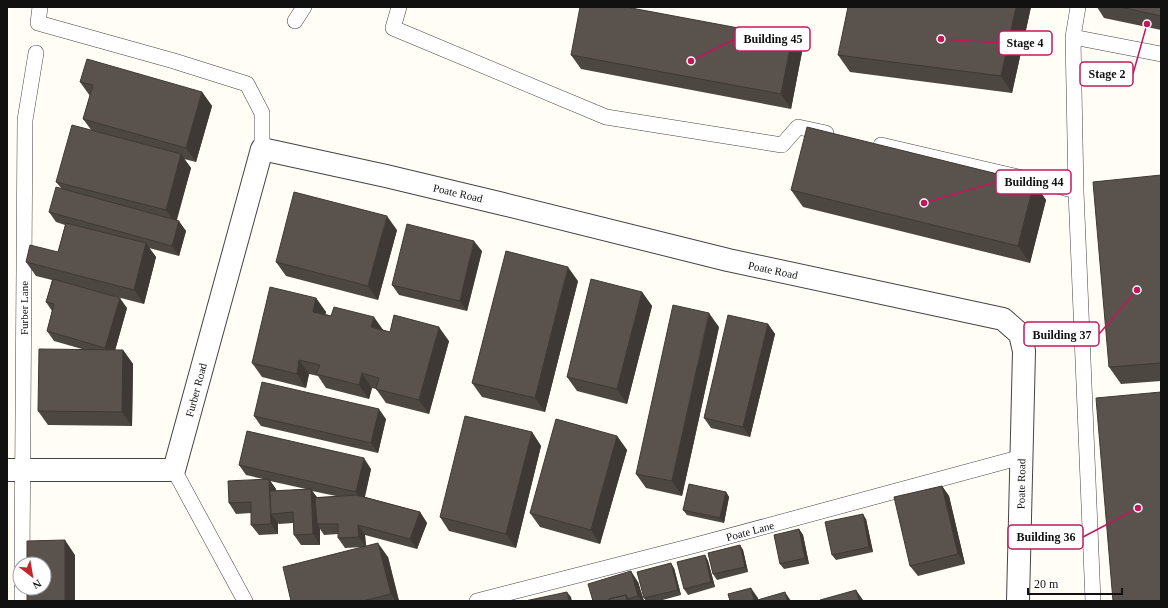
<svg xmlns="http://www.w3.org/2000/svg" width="1168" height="608" viewBox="0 0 1168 608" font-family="'Times New Roman',serif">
<rect width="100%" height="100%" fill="#fffdf5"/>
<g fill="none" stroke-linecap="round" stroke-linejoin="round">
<!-- lane casing -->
<g stroke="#444" stroke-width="16">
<path id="lane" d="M40,7L38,23L174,61L247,84L262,113V149
M399,7L393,28L606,117L782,145L798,127L826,133
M1078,7L1073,37L1161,54
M295,21L304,7
M1073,37L1076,191
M881,145L1061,187L1076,191L1093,601
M174,470L245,601
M22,564L25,120L36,53
M22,601V588
M477,601L696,545L1022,457"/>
</g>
<!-- street casing -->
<g stroke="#444" stroke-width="24">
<path id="street" d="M7,470H174L262,149L386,176L503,204L728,260L1003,319L1020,334L1024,351L1018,601"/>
</g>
<!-- lane -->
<use href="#lane" stroke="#fff" stroke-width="15"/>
<!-- street -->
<use href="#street" stroke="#fff" stroke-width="22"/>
</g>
<!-- wall -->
<path fill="#4d4742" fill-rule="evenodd" d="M1031,7L1012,93L850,72L838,55Z
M1097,7H1161V30L1104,18Z
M792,38L802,52L791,109L581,69L571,55Z
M80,82L202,92L212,106L196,162L184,159L191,168L177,220L186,231L179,256L149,248L156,257L144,304L113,296L127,308L115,350H123L133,364L132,426L48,425L38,411L82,349L54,341L47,331L52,311L46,302L52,280L36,276L26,262L58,252L65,225L56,222L49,212L61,188L56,182L92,131L83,119L90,96Z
M1161,175V381L1121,384L1109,367Z
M1034,183L1046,200L1030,263L803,207L791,190Z
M397,230L378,300L286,276L276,262Z
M482,251L467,311L399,295L392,285Z
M578,281L545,412L482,397L472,383Z
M642,292L652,306L627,404L577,391L567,377Z
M316,298L326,312L325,314L390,332L449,341L429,414L386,403L376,389L372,388L369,399L326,388L318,376L309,374L306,388L262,377L252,363Z
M768,324L775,334L750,437L711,428L704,418Z
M719,327L682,496L646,488L636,474Z
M254,416L386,419L378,453L261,426Z
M532,432L541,446L516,548L449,531L440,517Z
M617,436L627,450L600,544L540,527L530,513Z
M239,465L371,469L365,497L420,512L427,523L417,549L365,535L366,546L388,557L399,601H291L363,547L345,548L338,538V534L324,535L320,529V545H301L294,535L293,523L279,524L278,523V534L259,535L251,525V513L236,514L229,503L263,479L246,475ZM270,481L306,489L276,491V489ZM312,491L336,496L317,497Z
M942,486L949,496L965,564L918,576L910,566Z
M726,492L729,497L724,523L687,515L683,510Z
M866,519L873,552L836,560L832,555Z
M799,529L803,535L809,564L784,569L780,564Z
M740,545L743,550L748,572L717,580L713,574Z
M705,555L708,561L715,587L688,595L684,589Z
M674,568L681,595L659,601H646L644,598Z
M638,582L644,601H593Z"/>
<!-- shaded-wall -->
<path fill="#3f3936" d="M1016,7H1031L1012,93L1001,76Z
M792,38L802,52L791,109L781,94Z
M202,92L212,106L196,162L186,148Z
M181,154L191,168L175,224L166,210Z
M1034,183L1046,200L1030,263L1018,246Z
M387,216L397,230L378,300L368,286Z
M179,221L186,231L179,256L172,246Z
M474,241L482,251L467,311L460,301Z
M146,243L156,257L144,304L134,290Z
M568,267L578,281L545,412L535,398Z
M642,292L652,306L627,404L617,389Z
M120,298L127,308L113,358L105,348Z
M316,298L326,312L323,326L313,312Z
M709,313L719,327L682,496L672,481Z
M374,317L384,331L371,327Z
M768,324L775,334L750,437L743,427Z
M439,327L449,341L429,414L419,400Z
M123,350L133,364L132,426L122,412Z
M299,360L309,374L306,388L297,374Z
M362,373L372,388L369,399L359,385Z
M379,409L386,419L378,453L371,443Z
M532,432L541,446L516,548L506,534Z
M617,436L627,450L600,544L591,530Z
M364,458L371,469L363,503L356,492Z
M269,479L276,489L277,513L271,514L278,523V534L271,524Z
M942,486L949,496L965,564L958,554Z
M311,489L318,499L317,524L320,529V545L313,534Z
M726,492L729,497L724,523L720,518Z
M420,512L427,523L417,549L410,539Z
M863,514L866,519L873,552L869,547Z
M358,525L365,535L366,547L359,537Z
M799,529L803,535L809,564L805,558Z
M65,540L75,555V601H65Z
M378,543L388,557L399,601H395L391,594Z
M740,545L743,550L748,572L745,567Z
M705,555L708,561L715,587L711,582Z
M671,563L674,568L681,595L678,590Z
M631,571L638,582L644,601H642L638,596Z
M751,588L758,598V601H754Z
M856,590L863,600V601H859Z
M567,592L571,597L572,601H569Z
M785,592L791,601H787Z
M626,595L630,601H627Z"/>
<!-- building -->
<path fill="#5a524d" stroke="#3f3936" d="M580,7H626L792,38L781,94L571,55Z
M848,7H1016L1001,76L838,55Z
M1120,7H1161V16Z
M87,59L202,92L186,148L83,119L93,85L80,82Z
M72,125L181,154L166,210L56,182Z
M807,127L1034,183L1018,246L791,190Z
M1161,175V363L1109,367L1093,182Z
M56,187L179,221L172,246L49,212Z
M294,192L387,216L368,286L276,262Z
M66,223L146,243L134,290L26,262L30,245L58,252Z
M407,224L474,241L460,301L392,285Z
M506,251L568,267L535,398L472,383Z
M53,279L120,298L105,348L47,331L54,304L46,302Z
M591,279L642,292L617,389L567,377Z
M270,287L316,298L313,312L331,316L334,307L374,317L371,327L390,332L394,315L439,327L419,400L376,389L379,378L362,373L359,385L316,374L320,365L299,360L297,374L252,363Z
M673,305L709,313L672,481L636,474Z
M728,315L768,324L743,427L704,418Z
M39,349L123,350L122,412L38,411Z
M262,382L379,409L371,443L254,416Z
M1161,392V601H1113L1096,398Z
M465,416L532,432L506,534L440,517Z
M556,419L617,436L591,530L530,513Z
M247,431L364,458L356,492L239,465Z
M269,479L271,524L251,525V502L229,503L228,481Z
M689,484L726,492L720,518L683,510Z
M942,486L958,554L910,566L894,497Z
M311,489L313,534L294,535L293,512L271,514L270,491Z
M356,495L420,512L410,539L358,525L359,537L338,538V524H317L315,498Z
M863,514L869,547L832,555L825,522Z
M799,529L805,558L780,564L774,535Z
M65,540V601H27V588H44V564H27V541Z
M378,543L391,594L363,601H291L283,567Z
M740,545L745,567L713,574L708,553Z
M705,555L711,582L684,589L677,562Z
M671,563L678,590L644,598L637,572Z
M631,571L638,596L628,599L626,595L609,599V601H593L588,584Z
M751,588L754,601L785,592L787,601H730L728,594Z
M856,590L859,601H820V600Z
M567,592L569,601H525Z
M626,595L627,601H609V599Z"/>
<g text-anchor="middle" stroke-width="4" stroke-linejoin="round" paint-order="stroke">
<!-- street labels -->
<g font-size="11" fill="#111" stroke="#fff">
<text transform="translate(458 193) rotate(13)" y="4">Poate Road</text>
<text transform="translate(773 270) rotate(12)" y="4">Poate Road</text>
<text transform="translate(24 308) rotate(-90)" y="4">Furber Lane</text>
<text transform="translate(196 390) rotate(-75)" y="4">Furber Road</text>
<text transform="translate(1021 484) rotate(-89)" y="4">Poate Road</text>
<text transform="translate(750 531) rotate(-15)" y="4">Poate Lane</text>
</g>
</g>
<!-- callouts -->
<path fill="none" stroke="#c2185b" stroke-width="1.5" d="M691 61L735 39M941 39L999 43M1147 24L1133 74M924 203L996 182M1137 290L1099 334M1138 508L1083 537"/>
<g fill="#c2185b" stroke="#fff" stroke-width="1.5">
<circle cx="691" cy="61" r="4"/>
<circle cx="941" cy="39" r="4"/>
<circle cx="1147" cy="24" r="4"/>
<circle cx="924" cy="203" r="4"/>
<circle cx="1137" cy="290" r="4"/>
<circle cx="1138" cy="508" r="4"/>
</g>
<g fill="#fff" stroke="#c2185b" stroke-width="1.5">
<rect x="735" y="27" width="75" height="24" rx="4"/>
<rect x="999" y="31" width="53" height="24" rx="4"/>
<rect x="1080" y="62" width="53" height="24" rx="4"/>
<rect x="996" y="170" width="75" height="24" rx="4"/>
<rect x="1024" y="322" width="75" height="24" rx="4"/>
<rect x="1008" y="525" width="75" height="24" rx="4"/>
</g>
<g font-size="12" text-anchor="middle" font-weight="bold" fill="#111">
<text x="773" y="43">Building 45</text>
<text x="1025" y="47">Stage 4</text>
<text x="1107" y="78">Stage 2</text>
<text x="1034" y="186">Building 44</text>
<text x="1062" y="339">Building 37</text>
<text x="1046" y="541">Building 36</text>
</g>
<!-- border -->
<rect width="1168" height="608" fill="none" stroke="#111111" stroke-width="16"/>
<!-- north arrow -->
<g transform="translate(32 576) rotate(149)"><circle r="19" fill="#ffffff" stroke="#a0a0a0"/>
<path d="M0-3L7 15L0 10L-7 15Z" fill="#c4262e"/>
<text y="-6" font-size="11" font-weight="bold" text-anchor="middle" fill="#111111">N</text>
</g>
<!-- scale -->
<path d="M1028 588v6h94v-6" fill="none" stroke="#111111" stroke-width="2"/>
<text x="1034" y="588" font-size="12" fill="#111111" stroke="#ffffff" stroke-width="3" paint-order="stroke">20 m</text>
</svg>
